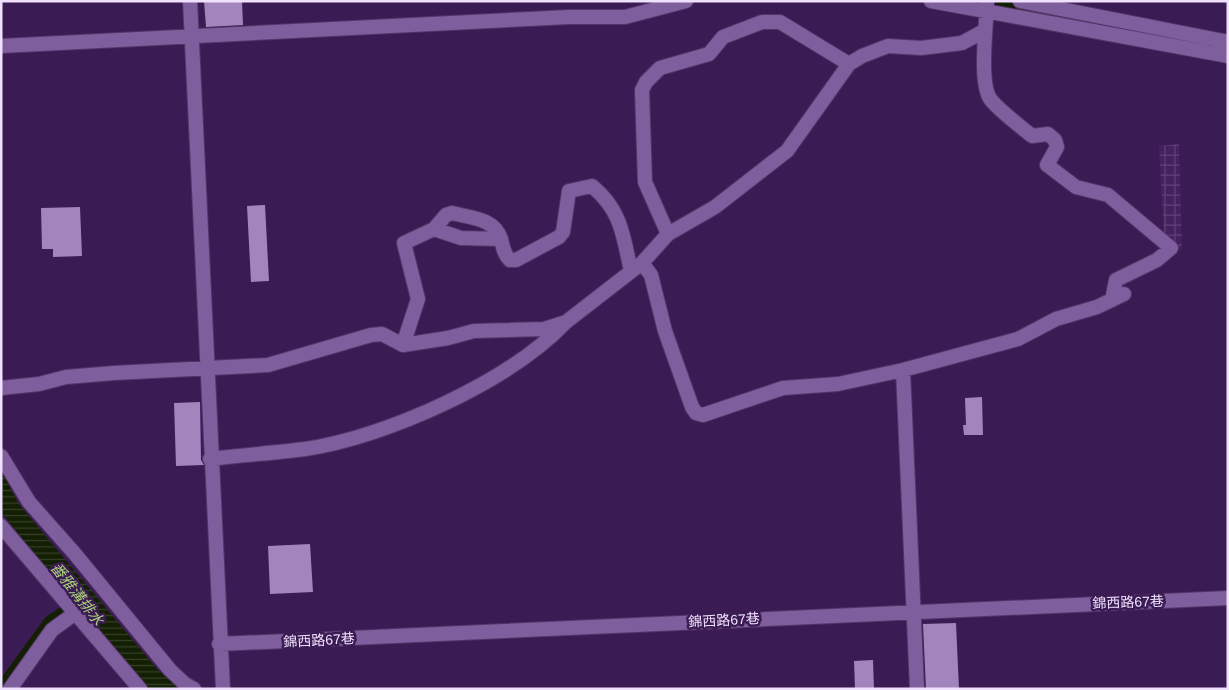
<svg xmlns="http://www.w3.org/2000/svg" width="1229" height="690" viewBox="0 0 1229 690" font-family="Helvetica,'Noto Sans TC',sans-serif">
<defs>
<pattern id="industrial-grid" width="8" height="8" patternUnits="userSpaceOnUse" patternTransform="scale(1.25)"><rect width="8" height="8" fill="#452160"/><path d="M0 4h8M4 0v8" fill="none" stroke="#604178"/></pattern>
<pattern id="water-rules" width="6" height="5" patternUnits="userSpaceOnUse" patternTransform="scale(1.25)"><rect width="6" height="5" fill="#131f02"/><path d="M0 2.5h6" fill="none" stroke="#363f28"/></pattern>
</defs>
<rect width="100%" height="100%" fill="#3b1b53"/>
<!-- industrial -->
<path fill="url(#industrial-grid)" d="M1179,144L1182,251L1164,236L1159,146Z"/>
<!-- water -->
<path fill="url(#water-rules)" d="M1,469L18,503L157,669L182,689H147L45,568L1,512Z"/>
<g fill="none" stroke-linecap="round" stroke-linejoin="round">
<!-- canal -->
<path stroke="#131f02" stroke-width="10" d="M975,1L1224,48
M1,687L49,621L74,604"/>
</g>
<!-- building -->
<path fill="#a285bd" d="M204,1H242L243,25L206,27Z
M265,205L269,281L251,282L247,206Z
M80,207L82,256L53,257V249H42L41,208Z
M982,397L983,435H964L963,425H966L965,398Z
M200,402L201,460L204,465L176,466L174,403Z
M310,544L313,592L270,594L268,546Z
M956,623L959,689H926L923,624Z
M873,660L874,689H855L854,661Z"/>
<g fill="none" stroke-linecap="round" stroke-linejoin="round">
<!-- minor casing -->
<g stroke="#533668" stroke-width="16">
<path id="minor" d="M190,1L223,689
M931,1L1228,56
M987,1C987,23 978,83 991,100C1002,113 1019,125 1032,136L1048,134L1055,140L1057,147L1047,165L1076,187L1108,195L1171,248L1157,260L1116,280L1112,300
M1020,1L1228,42
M1,46L569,17H625L686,1
M434,229L461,238L501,239
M668,234L645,182L642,90L646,82L660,68L709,54L723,37L762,22H780L849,64
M642,263L651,275L665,331L692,407L696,413L703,415L783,388L838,384L903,370L1018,339L1056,319L1097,307L1124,294
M403,345L418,299L404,243L434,229L446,215L452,213C471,218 494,218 501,239C503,247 504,255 510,260H516L559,237L563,232L569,191L592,186C622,211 623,236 631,271
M903,370L917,689
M1,388L39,384L66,377L114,373L268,365L371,335L382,334L403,345L448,338L474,331L544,329L566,322L642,263L668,234L715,207L787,151L849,64L862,56L888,46L921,48L962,43L984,31
M1,456L29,502L75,554L170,670L185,684L194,689
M210,459C242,455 274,453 305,449C386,437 509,382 566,322
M1,526L140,689
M219,644L1228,598
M10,689L52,630L74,614"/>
</g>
<!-- minor -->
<use href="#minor" stroke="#7f5e9d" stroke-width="14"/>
</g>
<g text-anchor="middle" stroke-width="5" stroke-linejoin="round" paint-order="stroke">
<!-- street labels -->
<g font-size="14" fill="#f0e2fe" stroke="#3b1b53">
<text transform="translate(1128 602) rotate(-2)" y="5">錦西路67巷</text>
<text transform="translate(724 620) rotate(-3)" y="5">錦西路67巷</text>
<text transform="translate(319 640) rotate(-3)" y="5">錦西路67巷</text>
</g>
<!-- water labels -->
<g font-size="15" font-style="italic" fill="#abcf7b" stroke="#3b1b53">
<text transform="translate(77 594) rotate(52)" y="5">番雅溝排水</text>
</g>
</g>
<!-- border -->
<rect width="1229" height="690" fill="none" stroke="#f0e2fe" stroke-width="5"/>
</svg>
